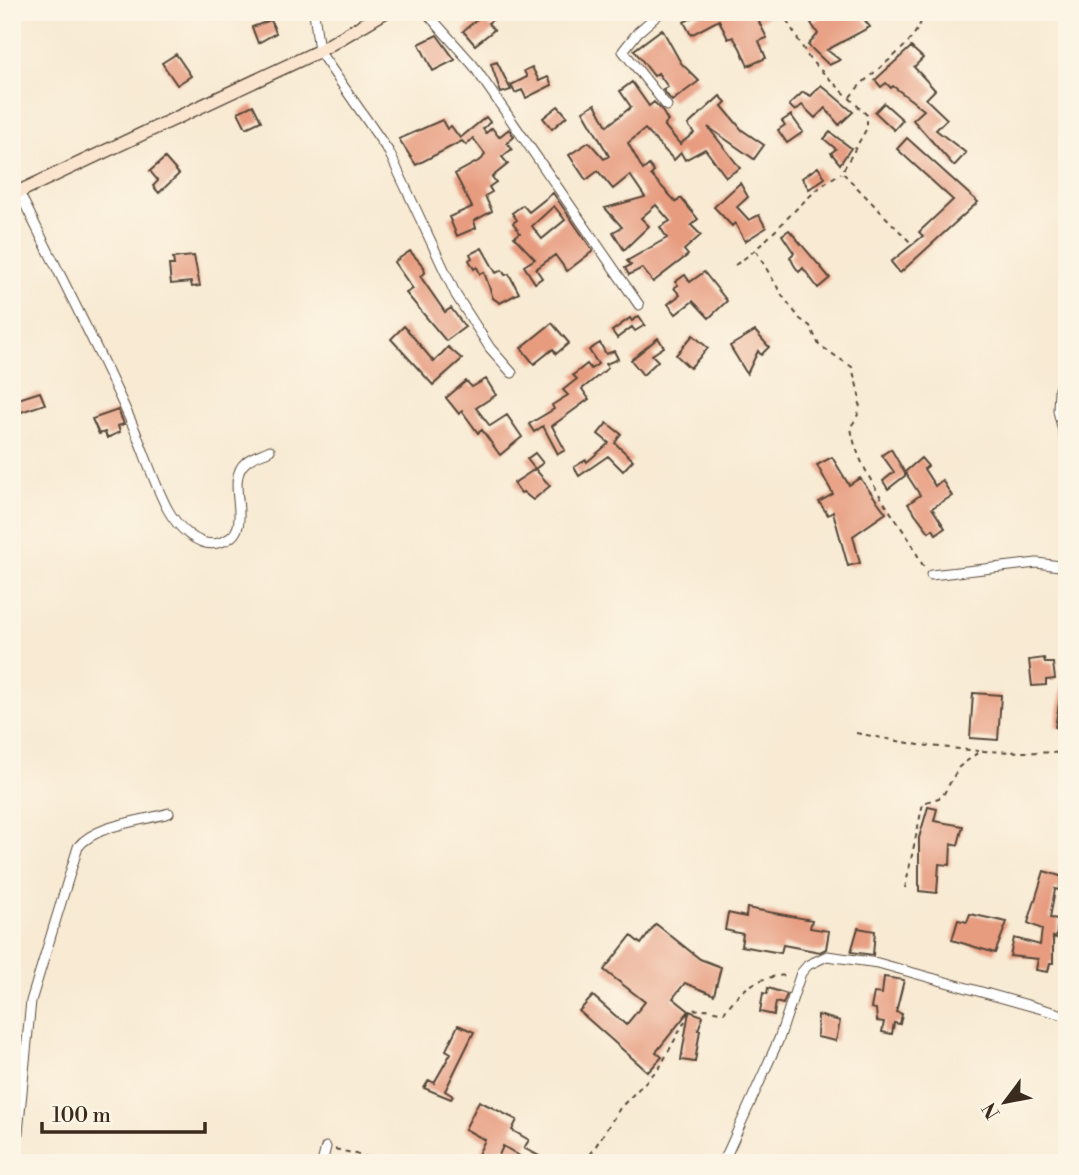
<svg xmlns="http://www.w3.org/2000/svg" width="1079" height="1175" viewBox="0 0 1079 1175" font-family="'Libre Bodoni',serif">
<rect width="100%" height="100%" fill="#fcf5e5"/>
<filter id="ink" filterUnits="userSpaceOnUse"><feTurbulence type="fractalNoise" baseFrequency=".0143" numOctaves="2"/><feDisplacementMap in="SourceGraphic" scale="14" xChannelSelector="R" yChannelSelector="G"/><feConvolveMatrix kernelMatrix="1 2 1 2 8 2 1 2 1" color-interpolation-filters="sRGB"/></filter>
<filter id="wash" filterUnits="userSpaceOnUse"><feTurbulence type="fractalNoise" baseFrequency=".00686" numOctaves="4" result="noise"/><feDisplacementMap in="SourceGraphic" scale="28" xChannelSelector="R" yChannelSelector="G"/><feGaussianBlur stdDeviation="1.57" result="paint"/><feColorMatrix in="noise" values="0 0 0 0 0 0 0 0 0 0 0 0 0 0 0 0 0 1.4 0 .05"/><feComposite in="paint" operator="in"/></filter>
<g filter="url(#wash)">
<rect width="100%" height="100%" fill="#f8ead3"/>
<g id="blocks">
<!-- building -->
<path fill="#e79c80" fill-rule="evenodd" d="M486,12H504L488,23L494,30L475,45L463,31Z
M703,12H775L759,22L767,38L759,41L766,58L748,66L740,48L733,37L728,39L719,20L691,35L684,22Z
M820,12H858L870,27L827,50L840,60L829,65L808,45L818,34L811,23L822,16Z
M271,20L276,33L258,43L252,27Z
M662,29L681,63L699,81L672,101L663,90L668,87L658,73L654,76L634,50Z
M437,35L455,60L433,71L419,44Z
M911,47L923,58L914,67L935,90L926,99L947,119L936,130L966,153L954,166L913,120L924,110L893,86L891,88L886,83L881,87L875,80Z
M176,54L191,76L177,85L162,63Z
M497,62L511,90L501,93L491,64Z
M532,67L539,81L548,77L552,85L526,98L522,90L515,93L511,85L527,77L524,71Z
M632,82L649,106L654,102L661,109L668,121L664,125L680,144L694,133L688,125L720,96L726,102L722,106L742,130L764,145L754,159L708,127L740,168L726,177L705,149L685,160L681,153L674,160L645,129L628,143L643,170L649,165L654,172L651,175L676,202L681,198L698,219L691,225L701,235L684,250L688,255L653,282L642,268L629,275L625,268L631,265L627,261L667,238L660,227L670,221L656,205L641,218L649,226L624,250L613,232L622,227L605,208L645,197L630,175L613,189L598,171L586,180L569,155L589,142L604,159L609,156L583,111L595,104L607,126L631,107L620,91Z
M821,85L853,112L839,125L825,108L815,118L802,105L795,111L789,105L803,92L811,96Z
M884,103L903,120L894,130L875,112Z
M253,105L261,121L246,128L238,112Z
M558,106L567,116L552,129L543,118Z
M791,115L803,132L787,143L778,130L785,125L782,121Z
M486,117L490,122L483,129L486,133L492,128L499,137L509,129L514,137L507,143L512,149L502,157L508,164L492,177L496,182L489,187L492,192L485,196L492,211L474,221L476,228L457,236L449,217L472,207L455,174L482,159L485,154L473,138L466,145L462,141L416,165L399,139L442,120L447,129L451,126L460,138Z
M830,132L851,148L840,164L831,153L836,149L824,139Z
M907,138L978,202L900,273L891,262L923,236L919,232L953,200L897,149Z
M165,158L179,174L159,193L153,186L158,181L150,171Z
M818,167L825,178L809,189L802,178Z
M740,183L748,197L737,207L749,220L759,215L766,228L745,241L735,223L732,226L714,207Z
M553,193L593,251L567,271L555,255L536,269L542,278L535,283L524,266L535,259L514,237L520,233L513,223L517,220L512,213L523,205L529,212ZM554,206L565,220L542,239L532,226Z
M789,230L830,278L818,288L803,268L799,272L794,265L790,257L794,253L782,235Z
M482,248L496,273L502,270L505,275L509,274L519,293L500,303L493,298L484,272L480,274L477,267L474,269L469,260L472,258L470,254Z
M410,251L424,267L425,273L420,276L445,312L451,308L465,327L446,341L406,293L413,289L394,262Z
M194,256L200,286L192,287L191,282L171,284L169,265H174L173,258Z
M704,272L727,301L709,318L693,301L676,314L668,304L680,295L674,288L678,285L675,282L685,275L690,282Z
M639,316L645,325L635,331L632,327L617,338L612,331L630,318L632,321Z
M552,323L569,343L556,354L553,349L534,364L521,348Z
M404,326L434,362L448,347L462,359L433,385L391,339Z
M755,331L769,347L761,355L758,351L747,374L730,346Z
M693,335L708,348L690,368L676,355Z
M658,338L664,347L652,355L658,361L643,375L631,360Z
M600,343L606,354L614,351L618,359L606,364L608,368L582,389L589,399L552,426L565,450L558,454L543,426L534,432L529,424L554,409L552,405L568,395L563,390L577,379L573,375L587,364L591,369L598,364L589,350Z
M486,379L496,395L476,408L490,426L507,415L522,437L500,455L482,430L478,433L462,411L459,414L446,398L466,381L472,387Z
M40,392L45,404L12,415V401Z
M118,410L124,424L118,426L120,432L107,438L105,432L99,434L92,419Z
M607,423L621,434L615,443L633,460L623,471L608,456L579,476L574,467L586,460L587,462L609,443L598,434Z
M891,449L906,475L888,489L883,481L894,472L882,455Z
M535,453L543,463L535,469L550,486L533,500L523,492L521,493L514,483L535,469L527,459Z
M832,457L849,485L860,478L886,513L853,536L860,563L848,566L833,512L828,515L819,502L833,494L817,465Z
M921,458L928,466L924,469L935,486L942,480L952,496L932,508L945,528L936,534L933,529L929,532L908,504L920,495L905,472Z
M1044,658L1045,663H1053L1055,679L1046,680V685L1032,686L1029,660Z
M1062,686H1067L1065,729L1055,727Z
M973,693L1001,695L998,740L970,738Z
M928,807L937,809L934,821L963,826L958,845L951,843L950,865L939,864L937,893L919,891V838Z
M1044,871L1063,877L1059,890L1055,889L1050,918L1059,919L1056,938L1053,937V963H1050L1048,972L1036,970L1038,959L1010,956L1014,938L1040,945L1042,929L1028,923Z
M747,908L812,920L810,928L829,931L826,949L820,952L783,945L781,953L741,946L743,934L725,930L728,913L746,917Z
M970,914L1007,922L995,953L952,940L958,920L967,922Z
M656,924L700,959L721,967L714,995L685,983L673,998L689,1011L656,1052L662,1057L648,1072L579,1011L593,996L626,1025L645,1002L604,970L631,936L641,944Z
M858,928L875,931L873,955L851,952Z
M884,977L904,980L896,1012L902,1014L900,1024L894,1023L892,1034L882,1032L884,1022L877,1021L876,1009L871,1008L874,993L882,994Z
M768,988L787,994L783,1004L776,1002L774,1015L760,1012L763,993L767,994Z
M689,1011L703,1016L698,1030H700L695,1062L681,1060Z
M818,1015L840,1021L836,1041L817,1037Z
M458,1025L474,1032L445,1091L453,1096L451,1099L424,1088L429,1080L434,1083L451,1053L446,1050Z
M479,1101L517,1120L512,1130L529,1140L524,1148L539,1156L535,1163H520L523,1158L503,1146L497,1160L488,1156L485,1163H474L485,1140L465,1129Z"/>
</g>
</g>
<g filter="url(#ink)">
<use href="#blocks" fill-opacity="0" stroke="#574739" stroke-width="2"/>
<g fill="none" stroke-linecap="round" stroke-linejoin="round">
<!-- street casing -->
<g stroke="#574739" stroke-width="11">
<path id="street" d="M314,12L319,51L389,152L456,295L490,348L512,373
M426,12L473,65L639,305
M661,12L638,32L623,51L667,106
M12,184L19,192C57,270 98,347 133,426C145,453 154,484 168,510C177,526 198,548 218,543C261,533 221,483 246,462C252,456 263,454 270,450
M1067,381L1059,389L1058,411L1067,447
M931,575L1037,563L1067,567
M15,1163L31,1001L78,847C96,824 143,821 169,813
M322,1163L326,1147
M723,1163L779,1039L801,973L808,965L827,956L878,963L1067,1016"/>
</g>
<!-- secondary casing -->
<g stroke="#574739" stroke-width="15">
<path id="secondary" d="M12,195L319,51L385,12"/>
</g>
<!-- path -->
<path stroke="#574739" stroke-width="2" stroke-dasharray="5 5" stroke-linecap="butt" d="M782,12L810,60L867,115V128L842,172L910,242
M850,97C873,66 915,51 924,12
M756,251L782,295L800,319L810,326L819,345L852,367C857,390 867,407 851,426C854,461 888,509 909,539C915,548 918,559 925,568
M735,265C775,239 799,197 841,173
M856,733L919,745L979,751
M905,888L923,803L942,797L959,767L980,751L1067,753
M335,1149L392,1163
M585,1163L620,1108L660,1067L691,1010L706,1009L724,1013C741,988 758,976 789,975"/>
<!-- street -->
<use href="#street" stroke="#fff" stroke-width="9"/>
<!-- secondary -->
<use href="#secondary" stroke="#fbe5cf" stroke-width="12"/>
</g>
</g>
<!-- margin -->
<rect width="1079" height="1175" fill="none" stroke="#fcf5e5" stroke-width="42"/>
<!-- north arrow -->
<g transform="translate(1005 1102) rotate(238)" stroke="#fcf5e5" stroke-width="5" paint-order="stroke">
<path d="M0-5L12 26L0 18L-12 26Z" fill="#3b2a1e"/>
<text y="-10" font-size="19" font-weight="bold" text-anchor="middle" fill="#3b2a1e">N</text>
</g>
<!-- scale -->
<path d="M42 1122v10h163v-10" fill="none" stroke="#3b2a1e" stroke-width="3.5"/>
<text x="52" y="1122" font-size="21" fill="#3b2a1e" stroke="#fcf5e5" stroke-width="5" paint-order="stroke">100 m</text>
</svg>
